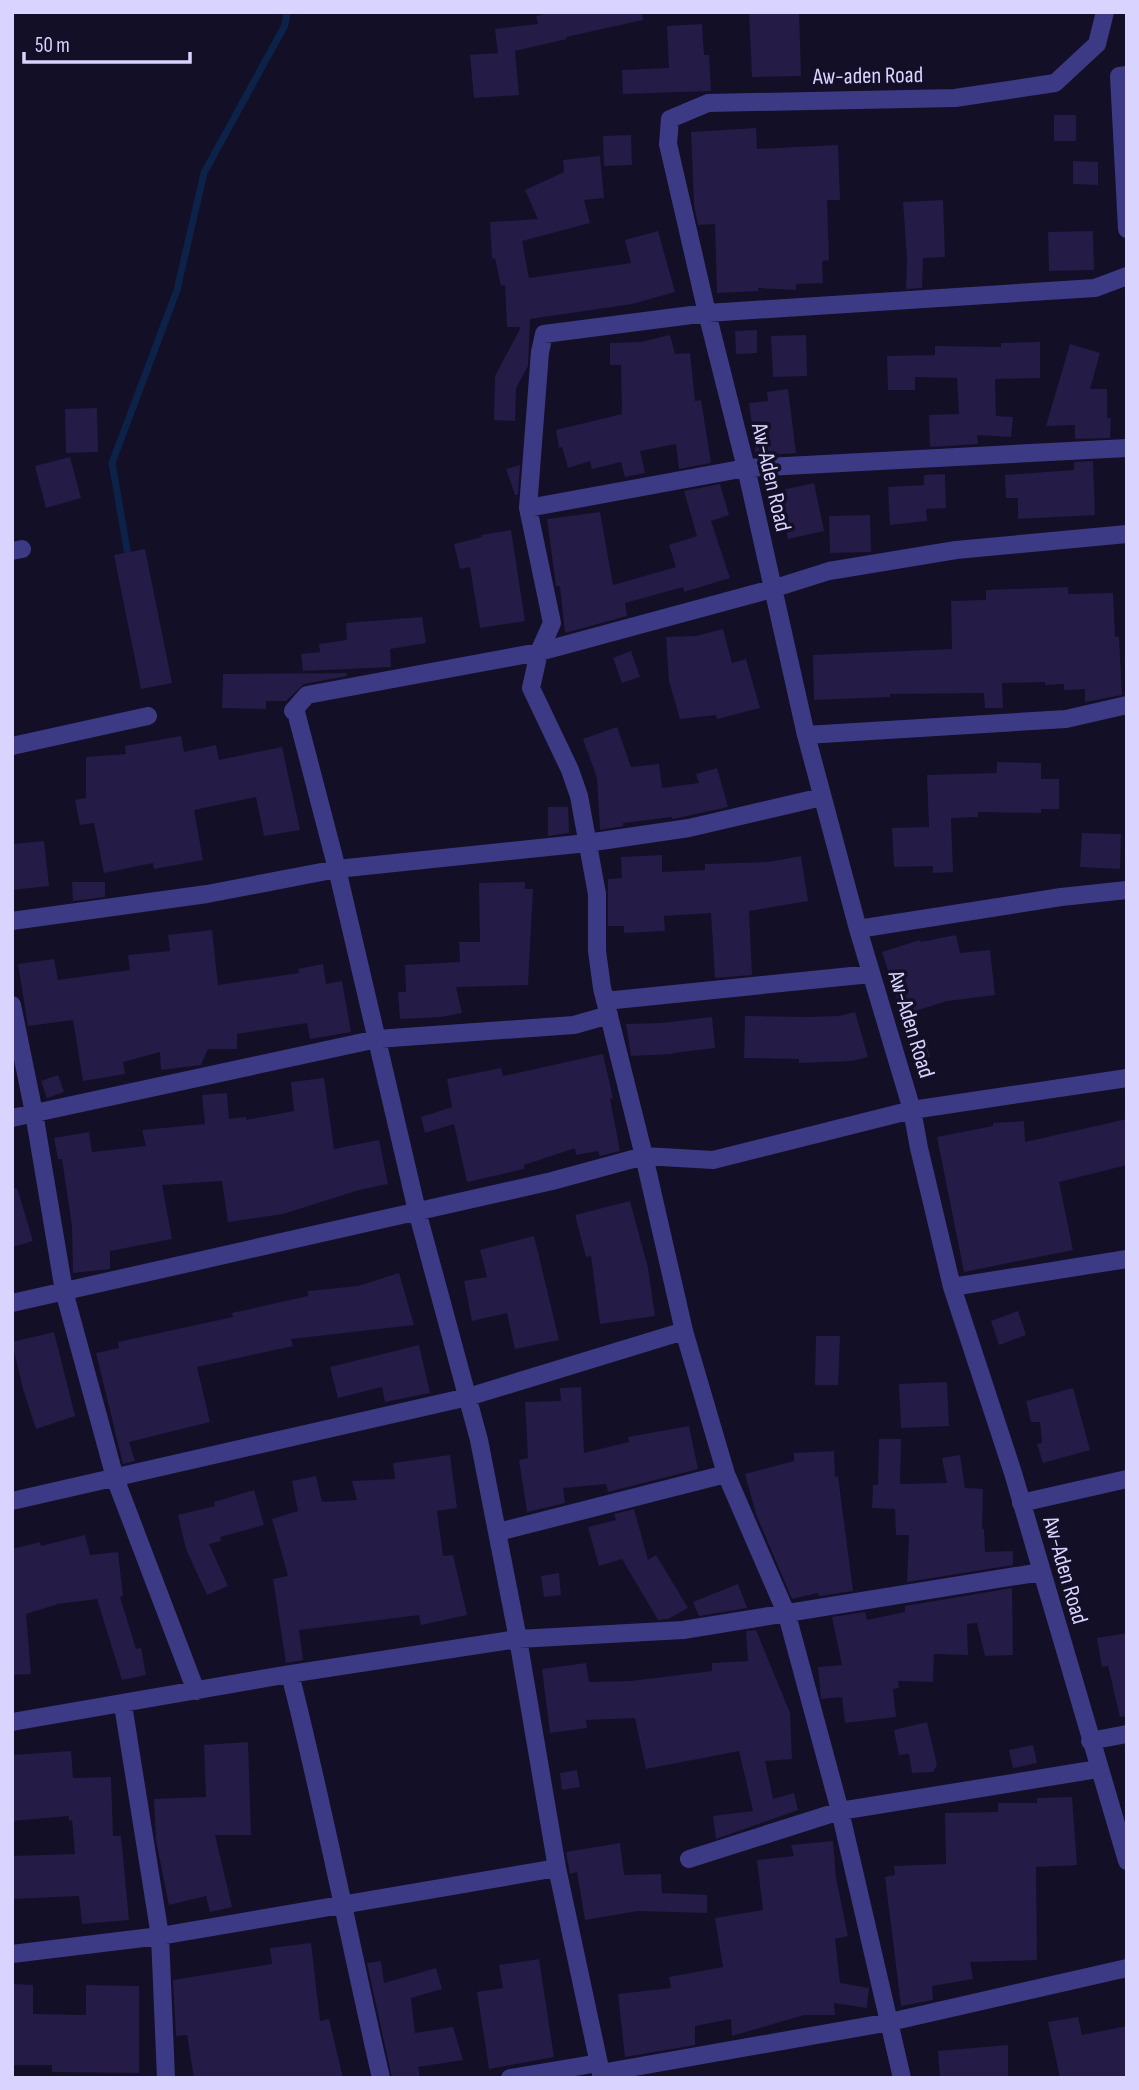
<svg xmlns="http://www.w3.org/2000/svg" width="1139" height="2090" viewBox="0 0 1139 2090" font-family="'Sofia Sans Condensed',sans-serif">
<rect width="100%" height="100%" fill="#130f26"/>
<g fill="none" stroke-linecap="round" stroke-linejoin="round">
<!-- stream -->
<path stroke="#0c2248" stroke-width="7" d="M129,561L112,463L177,290L204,173L285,25L287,12"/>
</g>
<!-- building -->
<path fill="#241b47" d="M553,12H642L643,20L566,37L567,39L515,51L519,95L474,98L470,55L498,53L495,29L538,24L536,16Z
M749,12H799L801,76L752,77Z
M702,24L704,55H709L711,91L623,94L622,70L669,68L667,26Z
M1054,115H1076V141H1054Z
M756,128L757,149L838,145L840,200H827L829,260L822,261L823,283L796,284V290L758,288V291L717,293L715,224L698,225L694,205L691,132Z
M631,135L632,165L604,166L603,136Z
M600,156L604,198L584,200L590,223L522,241L529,278L631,263L625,240L658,231L675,292L632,304L530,319L528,366L516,388L515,421L494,420L495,376L521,327H507L505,285L501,286L495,258L492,259L490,222L538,219L525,190L564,172L563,160Z
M1073,161L1098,162V185L1073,184Z
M943,200L945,257L923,258L922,288L906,289L907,258L903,202Z
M1093,231L1094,270L1049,271L1048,232Z
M757,330V353L736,354L735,331Z
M670,335L675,354L690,353L695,401L701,400L711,463L679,469L676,444L640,451L645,473L625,477L621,462L592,469L590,461L568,468L562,447L559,448L556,430L622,414L621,365H610V343L641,342Z
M806,335L807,376L773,377L771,336Z
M1040,342V378L995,379L996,416L1013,417L1011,437L977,435L978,444L930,447L929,415L959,414L957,378L915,377V390H888L887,356L935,355V346L1001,347V343Z
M1070,344L1100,353L1090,389H1107V418H1111L1110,438L1075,439V425L1046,426Z
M788,389L796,453L756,456L749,403L768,401L767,392Z
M97,408L98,452L66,453L65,409Z
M70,457L81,498L46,508L35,466Z
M1093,461L1095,515L1018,519V498H1006L1005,475L1074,470V462Z
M520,465L518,495H515L506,469Z
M945,474L946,508L926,509L927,521L890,525L888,487L924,485V475Z
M814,483L824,531L788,539L778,491Z
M720,484L729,515L711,521L730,578L684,592L683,587L625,603L627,616L565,633L560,586H556L547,519L600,512L613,585L676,567L669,545L697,536L684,491Z
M870,515L871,552L830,553L829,516Z
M511,530L525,621L480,628L470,567L460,569L454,544L482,537L481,535Z
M145,549L172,683L141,689L114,555Z
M1068,587V594L1113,593L1115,637H1119L1122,695L1085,702V689L1064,690V684L1045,685V682L1002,683L1003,708H985L984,693L890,694V697L814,700L813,655L952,649L951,601L986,600V590Z
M422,617L426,643L390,649L391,667L303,671L301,654L320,652L319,644L347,640L346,623Z
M723,629L732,663L746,659L760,708L717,719L716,715L680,719L669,681L666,637L696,636Z
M631,651L640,677L622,683L613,658Z
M346,673L347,676L304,684L286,701H266V709L222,708L223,674Z
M617,727L631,767L659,764L662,788L699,783L696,774L717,768L728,807L673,819L672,817L623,823V826L600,830L597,778L583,739Z
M181,736L184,752L216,745L219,760L282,747L300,830L264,836L256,797L194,810L203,860L154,869L153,863L104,873L94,823L80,825L75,800L86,798V757L126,754L125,746Z
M997,762L1041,763V779H1059V809H1041V813L978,812V817L951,818L953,872L933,873V866L894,867L892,828L929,827L927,775L997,773Z
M548,807H568L569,833L548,836Z
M1082,833L1121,834L1120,869L1080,867Z
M44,841L49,886L12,890V844Z
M662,855V872L705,870V864L768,862L801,856L808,901L749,911L752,975L715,978L711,913L664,916L665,931L624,933V926H608V879L622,878L621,857Z
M72,882H105V897L73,901Z
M525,882V889H533L528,985L456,987L462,1013L441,1017L400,1019L398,992H406L405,965L460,962L459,942H480L479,883Z
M212,930L218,985L299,973L298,969L323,964L326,984L342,981L351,1032L310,1039L307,1023L237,1034V1049H208L201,1065L161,1070L160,1052L123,1062L125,1074L83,1081L73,1020L28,1026L18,964L54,959L58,980L130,970L128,955L170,951L168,935Z
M956,935L960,953L990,950L995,995L947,1001L902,1015L882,952L920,940L921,942Z
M855,1012L868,1057L852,1061L799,1063V1059L744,1058L745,1016L807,1017L839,1016Z
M712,1017L715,1048L673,1053V1054L631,1056L626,1024L662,1023Z
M925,1040L930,1057L913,1062L908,1045Z
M603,1054L613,1098L610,1099L620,1151L600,1156L598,1151L576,1155L575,1148L524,1165V1169L467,1182L454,1124L425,1133L421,1117L452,1107L447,1079L501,1068L503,1076Z
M58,1075L64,1092L47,1098L41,1081Z
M324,1078L334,1149L379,1140L388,1184L359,1190L283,1214L228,1222L222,1181L162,1185L172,1239L110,1251V1269L73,1273L72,1226L62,1159H58L54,1138L89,1132L92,1152L146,1146L142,1130L205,1124L202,1095L227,1093L229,1119L246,1117V1120L294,1111L291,1082Z
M1127,1119V1165L1059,1182L1073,1250L964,1272L937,1137L993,1126V1123L1024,1121L1025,1142Z
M17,1188L33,1241L12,1247V1189Z
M630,1201L648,1268L655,1316L600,1324L591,1256L586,1257L575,1215Z
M534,1236L559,1340L515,1349L507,1313L472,1321L464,1281L487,1277L480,1250Z
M399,1273L414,1325L291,1339L293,1346L197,1367L210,1422L129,1442L135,1461L123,1464L96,1353L119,1348L118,1342L233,1317L232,1313L308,1296V1291L358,1286Z
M1018,1311L1026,1335L999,1345L991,1321Z
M54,1332L75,1416L36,1429L23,1389L12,1342Z
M816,1336H840L838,1385H815Z
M419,1345L430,1393L385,1402L382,1387L338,1398L330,1367Z
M947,1382L949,1426L901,1428L899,1384Z
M581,1387L584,1453L629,1442L628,1437L689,1426L698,1469L608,1492L606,1484L563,1488L565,1503L527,1512L519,1460L528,1458L525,1402L561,1401L560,1388Z
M1073,1388L1090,1450L1043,1463L1037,1444L1042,1443L1040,1422H1031L1026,1401Z
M879,1439H901L900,1484L947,1483L942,1458L960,1455L965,1488L983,1489L982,1529H984L985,1552L1013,1551V1565L907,1582L909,1535H896L895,1509L872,1508L873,1485H878Z
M834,1451L835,1477L838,1476L853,1591L819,1596L818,1593L792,1599L756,1514L745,1474L794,1461V1453Z
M450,1455L457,1508L437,1511L443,1556L453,1555L467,1615L421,1625L419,1615L299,1630L303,1660L286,1663L273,1579L288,1576L272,1519L298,1511L292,1481L316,1476L322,1502L357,1500L352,1481L395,1479L393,1463Z
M254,1490L264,1525L220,1537L221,1541L209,1544L228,1586L207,1595L186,1549L178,1515L215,1506L214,1502Z
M634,1509L648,1560L656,1555L688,1608L668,1619L658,1620L622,1559L599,1566L588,1527L616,1520L614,1514Z
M85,1535L90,1555L118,1552L123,1596L120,1597L136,1649L141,1648L146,1675L122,1680L97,1599L58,1604L26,1614L31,1674L12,1675V1549L40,1542L41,1546Z
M559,1573L561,1595L544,1597L541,1576Z
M738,1584L747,1608L699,1616L693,1602Z
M1012,1588L1013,1655L985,1656L977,1623L967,1624L968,1655L934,1654L933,1682L898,1681L899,1688L893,1689L896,1717L845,1723L842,1697L821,1699L818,1667L842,1665L832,1617L865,1612L867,1620L905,1612V1606Z
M756,1630L790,1713L792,1759L765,1761L773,1799L794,1793L798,1810L716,1839L713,1816L753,1811L739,1751L646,1769L635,1718L586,1720L587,1728L550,1733L542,1669L586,1663L589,1682L631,1681L712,1671V1663L748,1661L746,1631Z
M1127,1633V1716L1120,1717L1108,1666L1102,1667L1097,1638Z
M927,1722L937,1765L933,1772L912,1773L909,1754L899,1755L894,1730Z
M248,1742L251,1835H215L232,1907L210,1912L206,1896L169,1905L156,1841L154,1799L206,1797L204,1745Z
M1033,1745L1037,1763L1013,1768L1009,1750Z
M71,1751L73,1778L111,1777L113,1836H121L129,1920L82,1924L79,1896L12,1899V1856L75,1854L72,1820L69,1821V1816L12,1821V1755Z
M577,1770L580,1787L562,1790L560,1773Z
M1072,1797L1077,1865L1036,1867L1037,1960L970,1962L973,1979L932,1986L933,2000L901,2006L885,1877L895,1875L894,1866L946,1864L945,1813L998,1812V1803H1037V1798Z
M833,1841L836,1878L848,1936L835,1939L840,1983L869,1988L867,2008L834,2003L835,2015H804L732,2036L731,2019L695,2026V2045L625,2057L618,1994L671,1988L669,1977L723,1967L715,1918L763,1910L757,1860L794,1856L791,1845Z
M620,1843L624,1875L661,1874L662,1893L707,1895V1913L638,1911L585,1920L577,1872L570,1874L566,1852Z
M311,1943L320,2021L329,2019L343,2078H194L187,2035L176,2036L173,1980L272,1964L270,1948Z
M539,1959L554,2057L489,2069L477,1992L503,1988L499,1965Z
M381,1961L384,1983L436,1968L442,1989L411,1998L415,2033L453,2027L463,2060L418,2067L420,2078H392L367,1963Z
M12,1984L33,1985V2014L86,2015V1985L139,1986V2073L52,2072V2065H12Z
M1078,2017L1082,2035L1127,2026V2078H1060L1048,2022Z
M1008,2045V2078H940L938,2051Z"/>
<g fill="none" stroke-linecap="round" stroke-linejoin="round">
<!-- street -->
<path stroke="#3d3a85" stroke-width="18" d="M1105,12L1097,44L1055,83L955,98L708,103L670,119L668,144L707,313L746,468L806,735L858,929L912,1110L919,1148L952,1287L1013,1473L1127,1861
M1127,75L1119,76L1127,229
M1127,276L1095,288L707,313L544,334L540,352L528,508L746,468L1127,448
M528,508L552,623L539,652L531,688L570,770L579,796L597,894V951L602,988L644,1156L684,1331L726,1474L787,1615L840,1811L902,2078
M12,551L22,549
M806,735L1066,719L1127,705
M12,746L148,716
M12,921L207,894L337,869L587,843L689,828L822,797
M858,929L1061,897L1127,890
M605,1001L871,974
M12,1005L34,1113L64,1291L115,1478L196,1691
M12,1118L377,1039L574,1025L609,1015
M952,1287L1127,1259
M12,1303L552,1181L644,1156L713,1160L912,1110L1127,1078
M12,1501L468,1397L684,1331
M1021,1503L1127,1479
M498,1532L726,1474
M290,1674C324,1808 350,1943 381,2078
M123,1705L160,1936L166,2078
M12,1722L290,1674L518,1639L683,1630L1041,1572
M1090,1741L1127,1734
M689,1859L840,1811L1098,1769
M12,1954L160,1936L557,1868
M601,2073L890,2022L1127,1968
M510,2078L599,2063
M602,2078L557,1868L518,1639L479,1440L417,1211L337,869L296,712L293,711L307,695L539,652L772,589L829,571L956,550L1127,534"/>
</g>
<g text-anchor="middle" stroke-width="7" stroke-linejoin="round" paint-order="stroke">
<!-- street labels -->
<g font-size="23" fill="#d9d4ff" stroke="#130f26">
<text transform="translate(868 75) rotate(-1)" y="8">Aw-aden Road</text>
<text transform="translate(772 477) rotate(77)" y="8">Aw-Aden Road</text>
<text transform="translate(912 1024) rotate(73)" y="8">Aw-Aden Road</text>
<text transform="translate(1066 1570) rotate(74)" y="8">Aw-Aden Road</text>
</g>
</g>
<!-- border -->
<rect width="1139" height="2090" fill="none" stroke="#d9d4ff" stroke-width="28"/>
<!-- scale -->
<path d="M24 52v10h166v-10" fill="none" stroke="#d9d4ff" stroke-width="3.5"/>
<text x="35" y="52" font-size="21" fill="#d9d4ff" stroke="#130f26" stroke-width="5" paint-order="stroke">50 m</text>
</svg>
